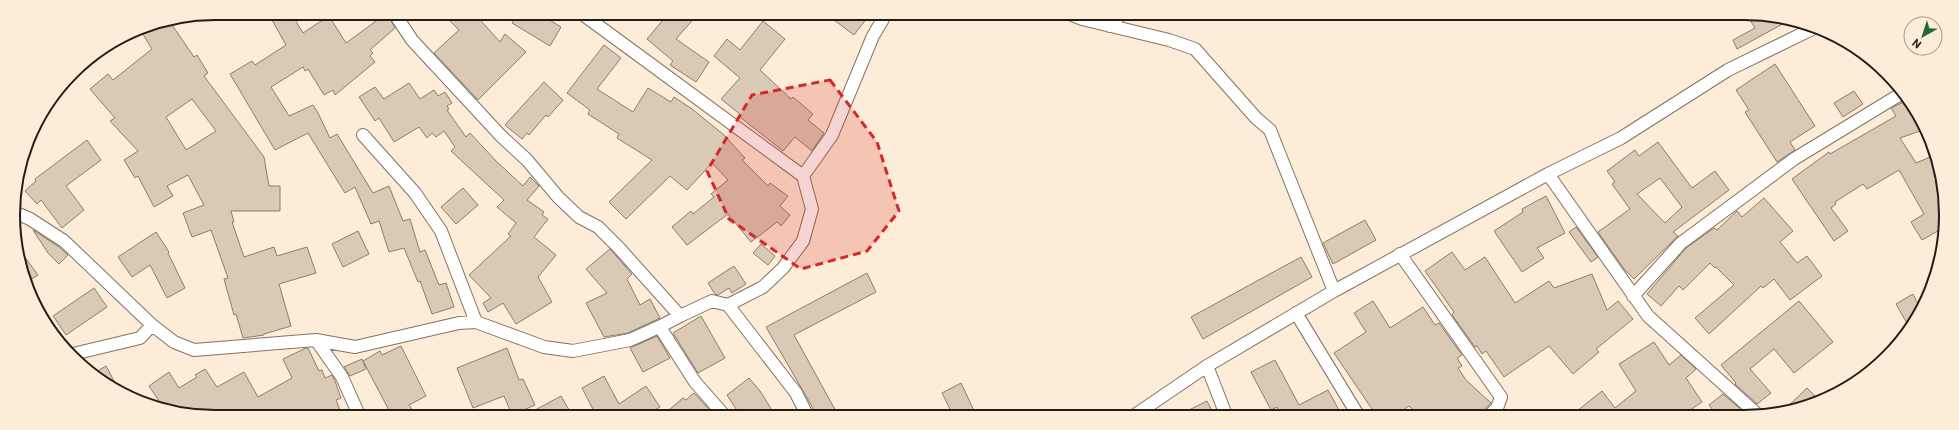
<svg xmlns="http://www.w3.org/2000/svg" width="1959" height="430" viewBox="0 0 1959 430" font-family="Roboto,sans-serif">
<rect width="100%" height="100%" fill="#fcecd8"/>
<!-- building -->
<path fill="#d9c9b5" stroke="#8c7e6c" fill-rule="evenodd" d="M268,13H291L303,33L329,16L346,43L387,13L395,28L370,50L373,53L370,56L375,62L335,95L333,90L324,95L308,69L305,71L303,67L271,87L289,116L313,105L318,113L330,138L337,134L373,193L389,186L403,221L410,219L420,252L425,250L439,285L446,283L454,307L432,314L420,281L418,282L404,248L389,252L379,221L371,224L355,187L345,193L308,133L275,150L230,74L252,61L255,65L286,45Z
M442,13H474L500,42L505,34L526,52L478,100L434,53L459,30Z
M518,13H538L561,27L550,46L512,23Z
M668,14H698L676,39L709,62L696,82L670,65L673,61L647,39Z
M839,14H870L854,35L834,20Z
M1747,15H1771L1788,21L1737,49L1733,40L1755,28Z
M763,21L785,39L760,70L791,99L793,97L813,114L808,120L824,133L812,151L795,137L783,151L740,117L741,115L721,99L740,78L714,56L727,39L740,50Z
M170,22L194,57L197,55L208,73L204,76L264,157L269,186H280V211H231L234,222H232L244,257L274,247L277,256L307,247L316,273L279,284L291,326L264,334V335L243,338L236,314L234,315L224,279L228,278L211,230L192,237L183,213L204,205L188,175L167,186L173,196L154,207L138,176L135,178L124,160L138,151L110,121L115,118L90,89L108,74L113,80L152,49L139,28ZM192,99L216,131L186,150L166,117Z
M604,45L621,58L597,89L633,112L648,88L671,102L674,97L692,109L724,135L745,158L742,160L768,186L770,183L788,196L780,206L790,215L781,226L777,222L751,242L728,214L687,245L672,227L691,211L693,214L714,197L711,194L728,180L712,163L687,190L670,176L626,219L609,202L652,160L617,138L619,134L588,114L590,110L567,93Z
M1775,64L1815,126L1790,142L1795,150L1777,162L1745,112L1749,110L1736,90Z
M544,82L563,100L548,117L546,115L529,135L527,133L522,139L505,125Z
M409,83L420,99L434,90L438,96L445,92L452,103L447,106L449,109L447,110L466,137L470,133L496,161L523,186L530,177L539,186L527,200L544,212L542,215L548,219L534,237L556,255L538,277L552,302L516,324L503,303L488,312L483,303L491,298L469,275L511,236L508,234L516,223L497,207L504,200L451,151L455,147L444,131L436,137L432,133L427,138L419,127L394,142L379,118L375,121L359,97L375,87L384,99Z
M1854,91L1863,104L1843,117L1834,103Z
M1908,100L1923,130L1900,138L1916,163L1935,155L1939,163L1943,228L1922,240L1911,222L1924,214L1899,170L1867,189L1863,184L1835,202L1836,204L1831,208L1848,231L1834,241L1792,179L1829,152L1830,154L1896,116L1891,108Z
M87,140L101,160L66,186L84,210L62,228L41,200L37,204L25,191L36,181L35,179Z
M1658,142L1692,188L1715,171L1729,190L1673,232L1678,236L1634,279L1624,269L1598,232L1630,209L1612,184L1615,182L1607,171L1635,150L1639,156ZM1660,178L1682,207L1665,223L1637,194Z
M463,188L478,205L456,224L441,207Z
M1546,196L1565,233L1537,248L1544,258L1522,272L1494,231L1523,212L1522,209Z
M1764,198L1793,231L1780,242L1797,263L1807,256L1822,276L1790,300L1774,279L1763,288L1761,286L1709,334L1695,318L1734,285L1716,267L1715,268L1710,263L1683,290L1679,286L1661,306L1647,294L1686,248L1714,228L1717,230L1737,211L1742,217Z
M1365,220L1376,240L1333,264L1323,243Z
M1576,227L1598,257L1591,262L1569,232Z
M33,230L59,247L68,255L59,264L48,253Z
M358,231L369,254L343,267L332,244Z
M156,232L169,252L168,253L185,288L167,298L150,265L132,277L118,257Z
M761,244L775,256L768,265L753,253Z
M18,248L38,275L27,282L20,268Z
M610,249L632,274L627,279L640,305L650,299L660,318L628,333L604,337L586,303L607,293L586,269Z
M1452,252L1465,270L1485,257L1515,303L1549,281L1554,288L1592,274L1607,310L1618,301L1633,319L1596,349L1599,352L1573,374L1549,346L1504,377L1486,351L1482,354L1477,346L1475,347L1452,315L1454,312L1425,271Z
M1301,257L1312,277L1203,339L1191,317Z
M734,266L746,284L732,293L729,288L718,295L715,294L708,283Z
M867,273L876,292L794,335L838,415H817L766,327Z
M94,288L107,307L66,335L53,316Z
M1913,294L1921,310L1909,327L1896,304Z
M1373,301L1390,328L1423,307L1435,325L1439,323L1462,355L1457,358L1462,366L1458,368L1466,380L1491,403L1484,410L1483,415H1418L1409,406L1396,415H1376L1334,353L1366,332L1354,313Z
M1799,301L1833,342L1794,373L1774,349L1750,369L1771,393L1757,404L1735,384L1736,383L1721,365Z
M701,316L725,358L698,373L673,333Z
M657,336L670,358L643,372L630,348Z
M1654,342L1669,365L1681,355L1696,369L1686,378L1702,402L1683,415H1572L1602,391L1615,408L1636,391L1619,364Z
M401,346L426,396L409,405L416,415L391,414L363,361L380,351L382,355Z
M306,348H308L319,371L322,370L325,378L332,375L335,381L341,398L336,400L342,415H188L163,407L149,386L169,372L179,388L197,377L195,375L205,369L217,387L244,372L258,397L292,378L283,359Z
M507,348L519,380L523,379L535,405L512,415L504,396L473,408L457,368Z
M362,359L366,369L350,376L344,367Z
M1275,360L1299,405L1328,390L1340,412L1333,415H1280L1277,407L1271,410L1251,372Z
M106,366L120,392L114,390L94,373Z
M604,376L619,404L646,386L660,407L647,415H596L582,388Z
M749,378L760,391L775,415H740L727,395Z
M961,383L976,415H953L942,393Z
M1807,388L1819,400L1782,412Z
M694,393L714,415H663L683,398L686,400Z
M1723,394L1744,412L1739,415H1717L1709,405Z
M561,396L572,415H526Z
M1207,401L1214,415H1179Z"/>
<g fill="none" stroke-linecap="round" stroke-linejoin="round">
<!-- minor casing -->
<g stroke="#827461" stroke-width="14">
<path id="minor" d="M394,13L412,40L501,136L527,160L558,197L579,217L598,227L619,248L680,316L661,326L663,332L695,382L724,415
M581,13L803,176
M1070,14L1082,19L1169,40L1195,49L1256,118L1270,130L1334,291
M1110,26L1121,14
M363,135L415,193L441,231L476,322
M1548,174L1648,316L1758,415
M14,212L30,219L64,241L152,325
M1400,254L1501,397L1497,408L1490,415
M1633,296L1681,243L1794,159L1904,92
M728,305L796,393L807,415
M1296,313L1358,415
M680,316L712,301L728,305L763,287L783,268L803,241L812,209L803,176L832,135L873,36L886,14
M316,340L342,377L359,415
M73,354L140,338L152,325L174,342L194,350L316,340L355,347L459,323L476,322L544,347L573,351L630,340L661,326
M1207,366L1226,415
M1135,415L1207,366L1334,291L1548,174L1621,138L1728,70L1812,29"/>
</g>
<!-- minor -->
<use href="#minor" stroke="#fff" stroke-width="12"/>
</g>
<!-- marked area -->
<path fill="#d62828" fill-opacity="0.2" stroke="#d62828" stroke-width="3" stroke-dasharray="8 5" stroke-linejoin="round" d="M830,80L877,142L899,211L867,251L801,269L729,219L707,171L752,95Z"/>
<!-- crop -->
<path d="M0 0H1959V430H0ZM215 20H1744A195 195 0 0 1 1939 215V215A195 195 0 0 1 1744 410H215A195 195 0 0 1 20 215V215A195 195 0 0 1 215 20Z" fill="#fcecd8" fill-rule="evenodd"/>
<path fill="none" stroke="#231d16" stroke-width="2" d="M215 20H1744A195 195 0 0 1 1939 215V215A195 195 0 0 1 1744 410H215A195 195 0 0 1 20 215V215A195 195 0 0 1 215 20Z"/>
<!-- north arrow -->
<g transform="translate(1923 36) rotate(219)"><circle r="19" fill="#fcecd8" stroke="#a5998a"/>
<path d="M0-3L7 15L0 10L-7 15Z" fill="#1e6b39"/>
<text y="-6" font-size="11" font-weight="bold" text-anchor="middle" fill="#231d16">N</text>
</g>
</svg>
